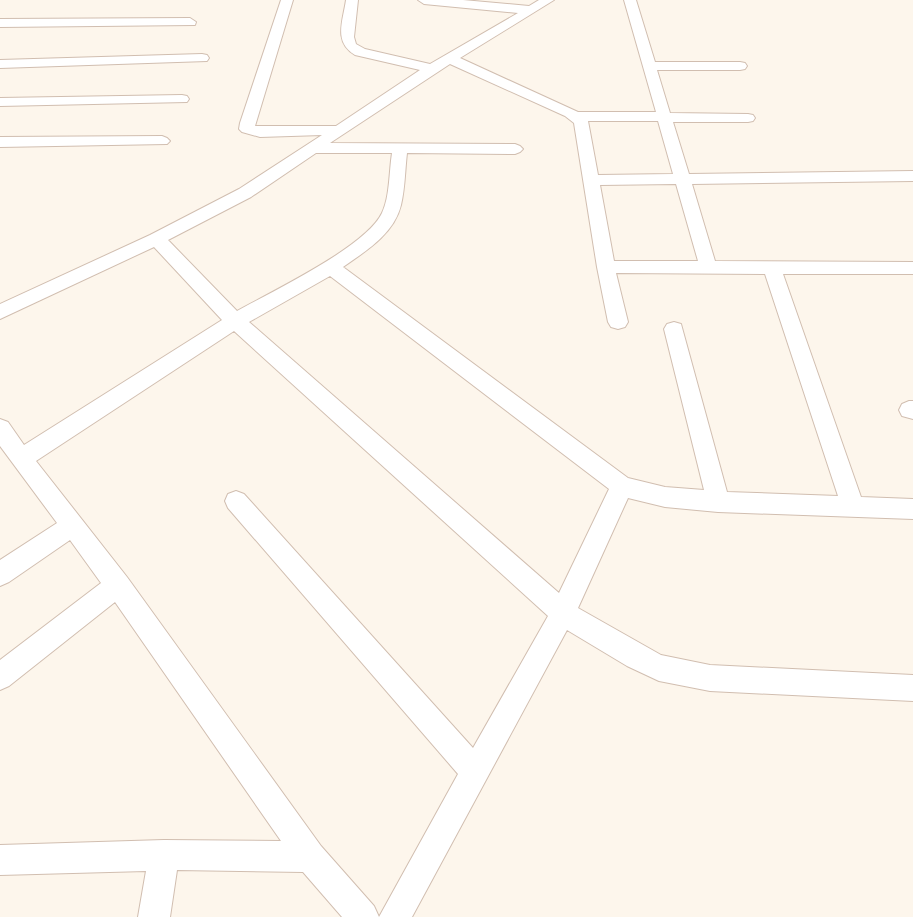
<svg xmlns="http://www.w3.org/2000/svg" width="913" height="917" viewBox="0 0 913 917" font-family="Arial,sans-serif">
<rect width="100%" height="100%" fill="#fdf6ec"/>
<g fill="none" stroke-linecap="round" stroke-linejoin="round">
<!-- minor casing -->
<g stroke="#d1beb0" stroke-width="2">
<path id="minor" d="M281,0H293L255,126H336L420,70L355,55C333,42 343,21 346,0H358L354,37L356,44L365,49L430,64L518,13L424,4L418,0H463L529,6L539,0H554L460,58L578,112H656L624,0H636L655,62H740L745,63L747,66L745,69L740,70H657L670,113L748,114L753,115L755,118L753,121L748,122H673L689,174L913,171V181L692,184L715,261L913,262V274H783L861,497L913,499V519L718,512L665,507L628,498L578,608L661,655L710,665L913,675V701L710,691L659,681L627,666L567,630L412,917H379L458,774L228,508L225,501L228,494L236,491L244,494L473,748L548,616L234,331L36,461L127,577L321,846L374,906L379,917H342L303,872L177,870L170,917H138L146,871L0,875V845L164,840L281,841L115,602L9,686L0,690V660L101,583L70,540L9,582L0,586V560L57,523L0,446V419L8,422L24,445L222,320L154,247L0,319V304L150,235L239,189L322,135L260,137L242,132L239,129L240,123ZM450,64L565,116L574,123L597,267L608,322L611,327L618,329L625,327L628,322L616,273L765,274L838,496L727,492L681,324L674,322L667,324L664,329L704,490L665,487L628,478L343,267C366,251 394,234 401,205C405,189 405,170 407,153L515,154L520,152L523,149L520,146L515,144L330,143ZM588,121H658L673,174L598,175ZM316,153H392C389,172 390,196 382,213C366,247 271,292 237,311L168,240L251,197ZM676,184L698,261H614L600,185ZM330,276L609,489L559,593L249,322Z
M190,18L196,22L195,25L0,27V19Z
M202,54L207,55L209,58L207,61L0,68V60Z
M182,95L187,96L189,99L187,102L0,106V98Z
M162,136L167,138L170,141L167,144L0,147V137Z
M909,401H913V419L902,416L899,410L902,404Z"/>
</g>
<!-- minor -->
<use href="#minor" fill="#fff" fill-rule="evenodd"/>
</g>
</svg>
